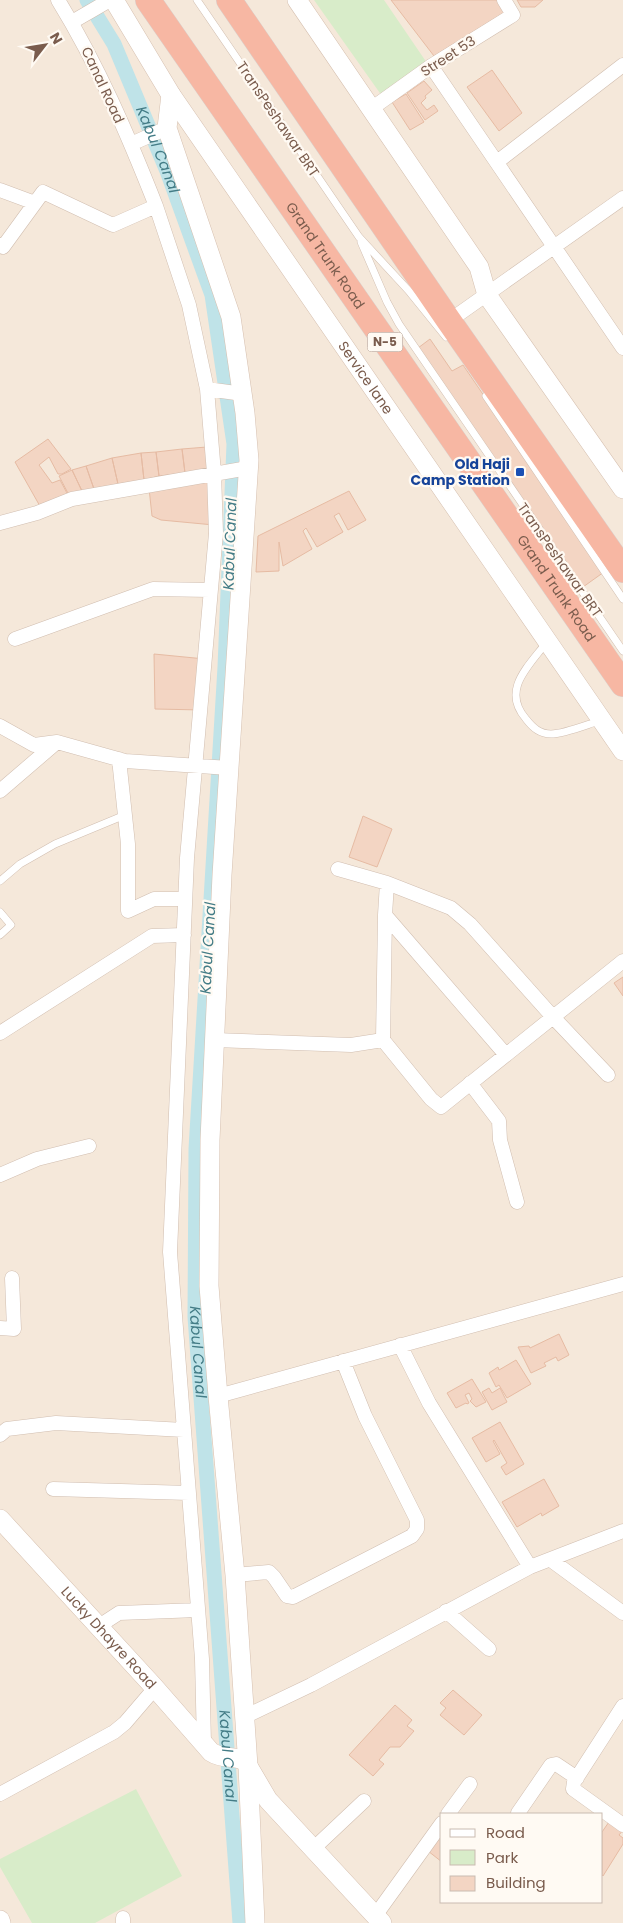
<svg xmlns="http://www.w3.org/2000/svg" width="623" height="1923" viewBox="0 0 623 1923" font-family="Poppins,sans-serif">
<rect width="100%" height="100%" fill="#fdf6ec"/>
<!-- residential -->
<path fill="#f5e8da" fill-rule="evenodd" d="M0,0H623V1923H0ZM442,1814H602V1902H442Z"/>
<!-- green -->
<path fill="#d8ecc9" d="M314,0H384L427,63L382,96Z
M136,1789L182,1876L95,1923H32L0,1867V1859Z"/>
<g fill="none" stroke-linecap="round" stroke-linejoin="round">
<!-- canal -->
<path stroke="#bfe3e8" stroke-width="15" id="s1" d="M87,0L114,44L167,171L212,295L234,444L225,667L196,1149L195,1317L240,1923"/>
</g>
<!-- building -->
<path fill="#f3d5c3" stroke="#e6bba3" d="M391,0H498L505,12L434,56Z
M517,0H543L535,7H521Z
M492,70L522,113L499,131L467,87Z
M424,81L432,90L425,96L426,98L421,103L427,110L434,105L438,111L425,120L407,93Z
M406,94L424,122L410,130L392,102Z
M430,339L452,371L463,365L604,572L583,587L418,348Z
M48,439L71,469L62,474H58L49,457L39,465L52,483L60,480L68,495L41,508L15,462Z
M207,447L210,470L185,473L182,449Z
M182,449L185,473L159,476L156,452Z
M156,452L159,476L144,480L141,453Z
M141,453L144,480L118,484L112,458Z
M112,458L118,484L94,489L86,466Z
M86,466L94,489L82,491L72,470Z
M72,470L82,491L70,497L59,476Z
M212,478L214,525L161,520L152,516L149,488Z
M349,491L366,520L348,530L339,513L334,516L343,532L317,547L306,528L303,531L312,549L283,566L279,542V571L256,572L258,536Z
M154,654L205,659L202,710L155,709Z
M363,816L392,829L377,867L349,857Z
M623,977V996L614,983Z
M559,1334L569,1355L558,1361L556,1357L544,1363L546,1366L531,1373L518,1347L529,1346L530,1348Z
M516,1360L531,1384L507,1398L499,1385L496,1387L489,1373L498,1367L499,1370Z
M472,1379L486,1402L476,1407L470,1401L472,1399L469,1393L465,1395L469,1403L467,1404L466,1403L456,1408L447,1393Z
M489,1388L492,1393L500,1388L507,1402L492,1410L482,1392Z
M500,1422L524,1464L506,1475L501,1467L507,1463L494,1440L493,1441L500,1454L486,1462L472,1438Z
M544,1479L559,1506L542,1516L541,1513L517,1527L502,1502Z
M453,1690L482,1715L464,1735L440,1715L446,1708L440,1703Z
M395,1705L412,1720L407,1726L414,1731L400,1747H390L379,1760L384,1764L373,1776L349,1755Z
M611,1819L623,1830L619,1835L623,1838V1844L603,1876L602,1875V1832Z
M442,1834V1862L428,1851Z"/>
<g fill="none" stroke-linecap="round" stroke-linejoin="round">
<!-- lane casing -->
<g stroke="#d1beb0" stroke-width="8">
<path id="lane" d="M197,0L359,237L408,290L446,337
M361,242L387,302L399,324L623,651
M486,396L623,599
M546,643C528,667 501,690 526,719C533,728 540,734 551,734C564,734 586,725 599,721
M0,881L20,864L55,844L125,815
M0,912L11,925L0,935"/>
</g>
<!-- street casing -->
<g stroke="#d1beb0" stroke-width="15">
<path id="street" d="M72,22L110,0
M431,66L623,348
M371,109L431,66L513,15L504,0
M131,144L167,128
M497,162L623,65
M0,190L35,203
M156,206L189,305L207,389L214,473L216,533L187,858L170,1252L202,1659L204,1744
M0,245L3,247L43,192L113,225L156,206C128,135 98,65 58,0
M449,321L623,198
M207,389L243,394
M0,523L37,513L72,499L248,468
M15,639L153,589L210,590
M0,726L34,745L57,742
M119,759L128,844V911L154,899H185
M0,791L57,742L125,761L229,768
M338,869L387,883
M385,915L506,1055
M0,1033L152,936L184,935
M215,1040L351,1045L383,1040L431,1099L441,1107L623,961
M383,1040L385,915L387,883L451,908L470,924L552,1016L608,1075
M470,1083L499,1121L500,1140L517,1202
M0,1175L37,1159L89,1146
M0,1328L14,1329L12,1278
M400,1345L429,1403L530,1567
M218,1396L623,1284
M0,1435L7,1429L56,1423L184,1430
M53,1489L189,1493
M551,1560L623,1613
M235,1575L269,1572L274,1577L287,1596L293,1597L412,1536L417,1529V1520L365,1416L343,1361
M446,1611L489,1649
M99,1626L119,1613L198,1610
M623,1706L574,1782L573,1789L623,1825
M244,1717L311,1685L530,1567L623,1531
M0,1794L114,1732L125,1723L155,1688
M518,1813L551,1765L556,1764L577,1778
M448,1814L470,1784
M313,1849L364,1801
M375,1916L442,1823
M123,1918V1923"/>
</g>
<!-- secondary casing -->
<g stroke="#d6c0b0" stroke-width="20">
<g id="secondary">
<path id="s2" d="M114,0L171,95L623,751"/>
<path d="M297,0L479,267L487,295L623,489"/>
<path d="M171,95L167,128L231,317L245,413L249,460L222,875L210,1140L209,1286L218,1396L235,1575L248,1766L255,1923"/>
<path id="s3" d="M0,1519L155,1688L211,1752C223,1760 234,1755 245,1761L268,1800L382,1923"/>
<path d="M0,1920L1,1923"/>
</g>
</g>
<!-- highway casing -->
<g stroke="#dad1cd" stroke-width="26">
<g id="highway">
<path id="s4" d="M148,0L623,684"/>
<path d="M229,0L449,321L623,570"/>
</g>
</g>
<!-- lane -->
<use href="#lane" stroke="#fff" stroke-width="7"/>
<!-- street -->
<use href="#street" stroke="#fff" stroke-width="14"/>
<!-- secondary -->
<use href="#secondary" stroke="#fff" stroke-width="19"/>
<!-- highway -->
<use href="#highway" stroke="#f7b7a3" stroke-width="25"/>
</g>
<!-- markers -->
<rect fill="#1a4fb4" stroke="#fffaf3" stroke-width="2" x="515" y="467" width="10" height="10" rx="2.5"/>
<g text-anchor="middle" stroke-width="4.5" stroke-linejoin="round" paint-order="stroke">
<!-- shield labels -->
<rect fill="#fffaf3" stroke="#a28b7f" stroke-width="1" x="367.5" y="332.5" width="35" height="19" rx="4"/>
<g font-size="12" font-weight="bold" fill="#7a5c4d">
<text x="385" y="346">N-5</text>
</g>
<!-- street labels -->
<g font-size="14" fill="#7a5c4d" stroke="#fffaf3">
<text transform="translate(448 56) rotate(-33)" y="5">Street 53</text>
<text transform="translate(103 85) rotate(65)" y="5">Canal Road</text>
<text transform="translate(278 119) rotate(56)" y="5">TransPeshawar BRT</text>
<text dy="5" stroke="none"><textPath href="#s4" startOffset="311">Grand Trunk Road</textPath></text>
<text dy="5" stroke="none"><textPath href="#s2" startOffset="454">Service lane</textPath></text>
<text transform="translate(560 560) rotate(55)" y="5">TransPeshawar BRT</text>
<text dy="5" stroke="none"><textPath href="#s4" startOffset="716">Grand Trunk Road</textPath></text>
<text dy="5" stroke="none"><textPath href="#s3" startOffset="161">Lucky Dhayre Road</textPath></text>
</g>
<!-- transit labels -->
<g font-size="14" font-weight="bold" fill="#164399" stroke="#fffaf3" text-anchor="end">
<text x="510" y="469">Old Haji<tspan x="510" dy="16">Camp Station</tspan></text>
</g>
<!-- water labels -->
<g font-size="15" font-style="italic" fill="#437c86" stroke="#fffaf3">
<text dy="5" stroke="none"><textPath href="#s1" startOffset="166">Kabul Canal</textPath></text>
<text transform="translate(230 544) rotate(-88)" y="5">Kabul Canal</text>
<text transform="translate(208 948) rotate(-87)" y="5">Kabul Canal</text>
<text dy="5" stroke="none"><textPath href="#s1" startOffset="1381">Kabul Canal</textPath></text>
<text dy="5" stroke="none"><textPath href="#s1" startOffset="1786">Kabul Canal</textPath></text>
</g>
</g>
<!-- legend -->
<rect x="440" y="1813" width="162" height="90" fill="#fffaf3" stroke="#cabbb1"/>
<rect x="450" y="1829" width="25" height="8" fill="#ffffff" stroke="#cabbb1"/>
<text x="486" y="1838" font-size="15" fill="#7a5c4d">Road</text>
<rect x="450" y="1850" width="25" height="15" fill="#d8ecc9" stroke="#cabbb1"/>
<text x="486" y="1863" font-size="15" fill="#7a5c4d">Park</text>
<rect x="450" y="1876" width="25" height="15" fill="#f3d5c3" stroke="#cabbb1"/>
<text x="486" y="1888" font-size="15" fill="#7a5c4d">Building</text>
<!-- north arrow -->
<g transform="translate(45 45) rotate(59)" stroke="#fffaf3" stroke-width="4" paint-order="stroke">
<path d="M0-4L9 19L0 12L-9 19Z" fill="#7a5c4d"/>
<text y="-8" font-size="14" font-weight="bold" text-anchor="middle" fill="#7a5c4d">N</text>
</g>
</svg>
